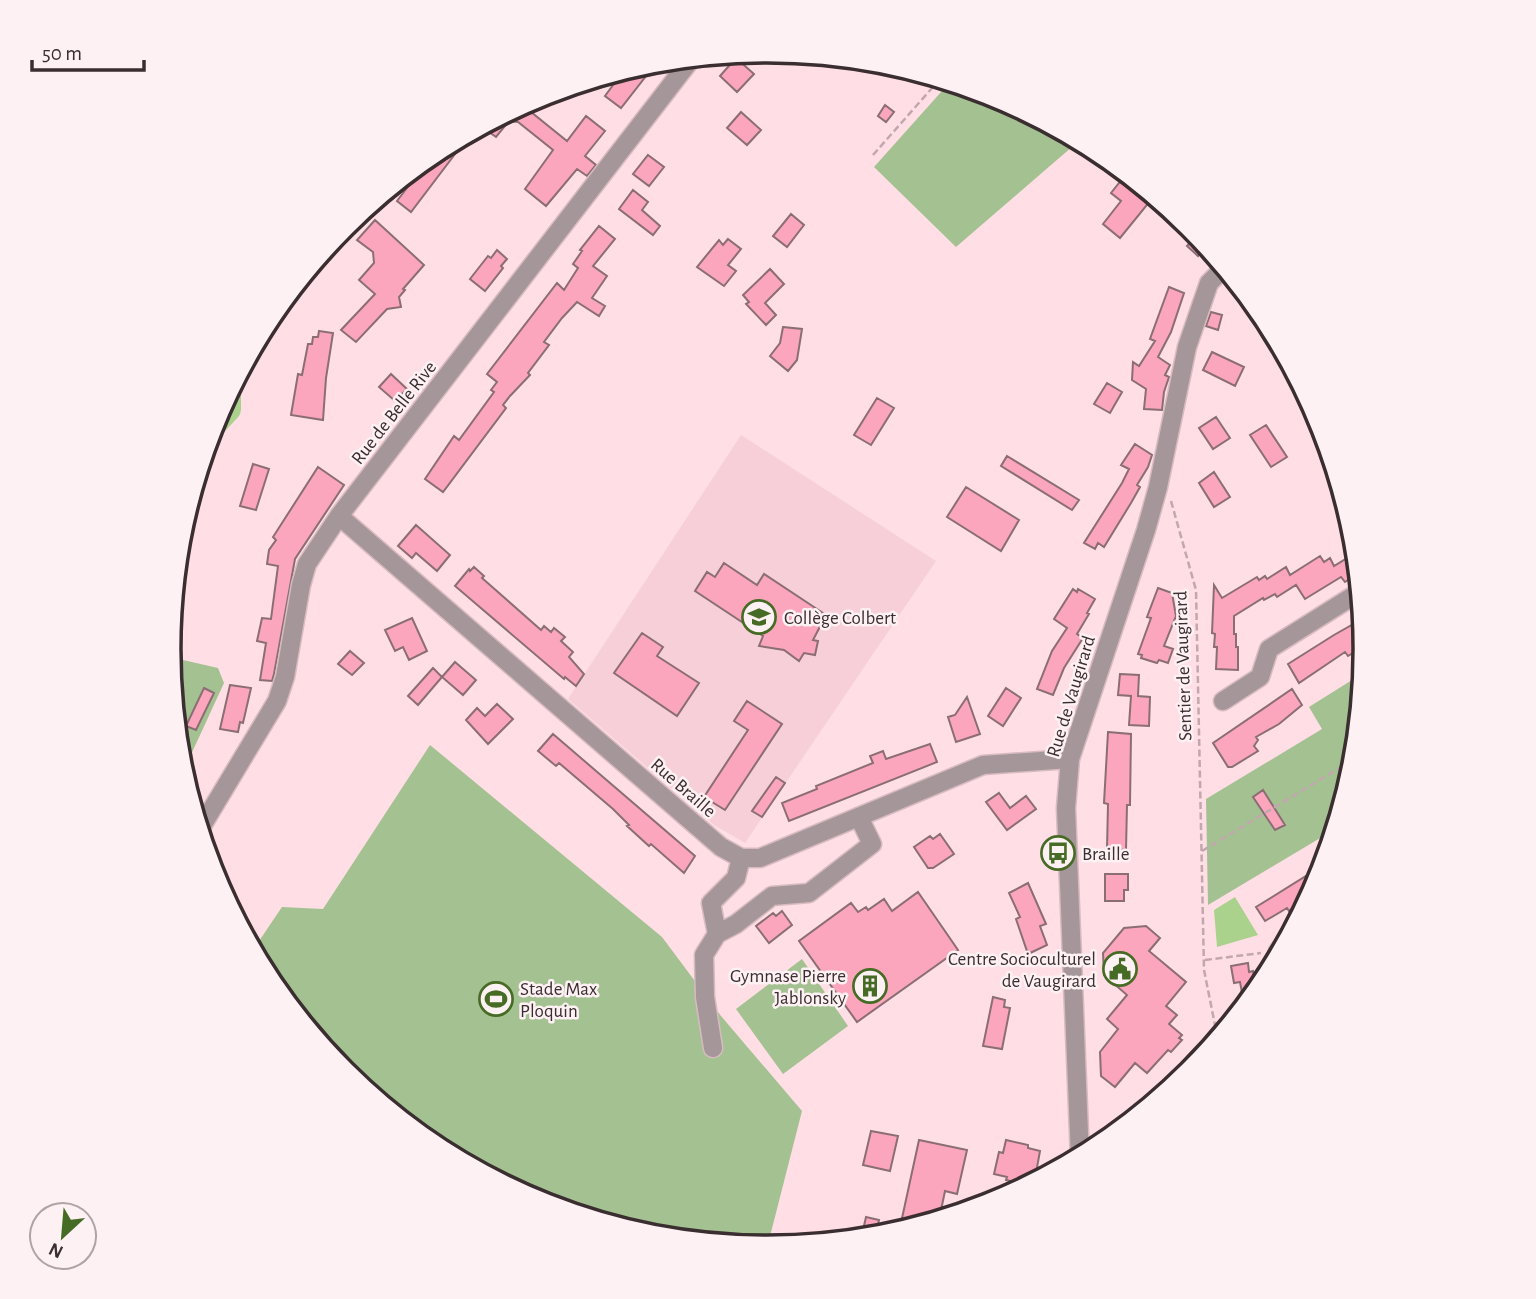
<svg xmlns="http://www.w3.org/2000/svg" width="1536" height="1299" viewBox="0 0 1536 1299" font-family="'Alegreya Sans',sans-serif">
<rect width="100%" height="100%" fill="#ffdee5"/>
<!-- built -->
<path fill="#f7cfd8" d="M741,435L936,561L745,843L714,825L568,699Z"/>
<!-- green -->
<path fill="#a4c191" d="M950,82L997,96L1080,140L956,247L874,167Z
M170,657L218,668L224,683L183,772Z
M1352,680L1362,697L1355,767L1337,828L1208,905L1206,799L1322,729L1309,707Z
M430,745L662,937L721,1016L802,1111L767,1248L651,1237L539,1203L435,1147L344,1073L270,982L253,950L282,907L323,909Z
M802,959L848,1026L783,1074L736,1009Z"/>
<!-- water -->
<path fill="#aad28c" d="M1235,897L1258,935L1217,947L1214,910Z"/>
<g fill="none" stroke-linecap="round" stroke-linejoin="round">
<!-- river -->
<path stroke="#aad28c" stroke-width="26" d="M214,424L228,409V396"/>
</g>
<!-- building -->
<path fill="#fba6bc" stroke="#8a6e74" stroke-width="2" d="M736,58L754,74L737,92L720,76Z
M652,62H657L621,108L605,96L624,70Z
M885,105L894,112L886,122L878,116Z
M520,106L519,108L523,112L526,108L567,141L586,116L605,131L585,156L596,165L587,176L577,169L546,206L525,189L553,150L518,122L509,121L496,137L482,127Z
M741,112L761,130L747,145L727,128Z
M471,133L411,212L397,201L422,168L419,165L436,151Z
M648,155L664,167L649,186L633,174Z
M1123,178L1151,200L1120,238L1103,224L1121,201L1111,193Z
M633,190L648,202L642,210L660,226L653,235L619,209Z
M791,214L804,225L787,247L773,236Z
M375,220L424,265L403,289L405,290L399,297L401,307L387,309L356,342L341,330L375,294L359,280L374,263L373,252L357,240Z
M599,226L615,239L593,266L607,276L592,298L605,306L599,316L577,302L562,318L544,342L549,345L528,373L530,375L510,396L503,405L506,408L443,492L425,479L454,436L459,440L494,392L491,390L497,382L487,374L557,283L564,290L578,268L573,264L582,251L580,250Z
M1198,234L1208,246L1198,256L1187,246Z
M728,239L741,249L728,265L736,271L724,286L697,267L719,240L723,245Z
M497,250L507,259L501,266L503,268L485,291L470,279L488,256L491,258Z
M770,269L784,284L765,303L776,315L766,325L746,304L749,302L743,295Z
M1169,287L1184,293L1171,332L1158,357L1170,365L1165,375L1169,377L1164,392L1162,410L1144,409L1146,389L1132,380L1133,362L1139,366L1155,341L1150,339Z
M1211,312L1222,315L1218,330L1206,326Z
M783,327L802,329L797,360L788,371L770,356L780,343Z
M319,331L333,333L326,378L323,420L291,415L298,374L302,375L308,344H312L313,337H318Z
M1212,352L1244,367L1235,386L1203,370Z
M391,374L407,389L395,401L379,387Z
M1107,383L1122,392L1110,413L1094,404Z
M877,398L894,408L871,445L854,435Z
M1216,417L1230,438L1213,449L1199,428Z
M1266,425L1287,457L1271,467L1250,435Z
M1135,444L1152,455L1148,467L1137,485L1140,487L1131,503L1104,547L1098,543L1095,549L1084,543L1122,483L1129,469L1121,465Z
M1007,456L1079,500L1072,510L1001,466Z
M253,464L269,469L256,510L240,506Z
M318,467L344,485L295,559L274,674L272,681L260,680L266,643L257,641L262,618L271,619L278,566L267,564L269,550L276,540L273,537Z
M1214,472L1230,497L1214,507L1199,483Z
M966,487L1019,520L1001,551L947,517Z
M416,525L450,555L437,571L416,553L412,558L398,546Z
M1357,552L1359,573L1345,582L1341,577L1305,599L1296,585L1277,597L1275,594L1264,600L1263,598L1234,616V634H1236V647H1238V670L1216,669L1217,647H1214L1215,634L1212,633L1214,585L1222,598L1257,577L1259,580L1265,576L1267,579L1286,567L1290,575L1320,556L1324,562L1330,558L1334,566Z
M724,563L757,585L764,574L826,615L813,640L818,641L815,655L804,653L799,661L784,650L759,646L763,636L695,591L707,572L715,577Z
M474,567L484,576L482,578L541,630L544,626L551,632L554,628L565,637L561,641L573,652L569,657L584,674L576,686L565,677L564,679L455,586L469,569L470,571Z
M1158,588L1172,593L1176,616L1164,646L1173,649L1168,663L1159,660L1157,663L1141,658L1142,655L1138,654L1151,618L1147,617Z
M1073,589L1077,592L1078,589L1095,599L1087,613L1089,614L1077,634L1083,638L1064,668L1053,695L1037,689L1052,651L1067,628L1054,619Z
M412,618L427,651L409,660L403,647L395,651L385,630Z
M1364,621L1366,645L1348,656L1345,652L1299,683L1288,664L1334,635L1357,622L1359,624Z
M642,633L663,647L657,656L699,683L677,716L614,673Z
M350,651L364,663L352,675L338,664Z
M455,662L476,680L463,695L442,677Z
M433,668L442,677L418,705L408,696Z
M1120,674L1139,675L1138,696L1150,697L1149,726L1129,725L1131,696L1118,695Z
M230,685L251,688L243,723L240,722L238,732L220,729Z
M204,688L214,693L196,730L186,726Z
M1006,688L1021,698L1003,726L988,716Z
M1292,689L1302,705L1279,724L1256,737L1258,740L1254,746L1258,751L1232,767H1228L1213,743Z
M967,697L980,734L956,742L948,717L955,715Z
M747,701L782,724L725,810L704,797L748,730L734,721Z
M497,704L513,719L488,744L466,720L477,708L485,716Z
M1108,732L1131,734L1130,805H1127L1126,850L1107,849L1108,804L1104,803Z
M553,734L695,856L684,873L651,844L649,846L627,826L629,825L613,809L559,763L556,766L538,751Z
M930,744L937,762L789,821L782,803L817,789L816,786L873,763L870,756L883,751L886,759Z
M776,777L785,783L762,817L752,811Z
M1263,790L1285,825L1275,830L1253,797Z
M999,793L1010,808L1026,796L1036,809L1007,830L986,802Z
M940,834L954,854L933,868H928L914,847L930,836L933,839Z
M1105,874H1128V890H1124V901H1105Z
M1306,876L1315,891L1307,895L1309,898L1289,911L1287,908L1265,921L1256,907Z
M1028,883L1046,924L1040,926L1047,945L1028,954L1016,919L1020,917L1009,893Z
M918,892L958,950L857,1022L799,941L851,903L858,912L866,907L868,910L884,899L892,911Z
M782,911L792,925L769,943L756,926L773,913L776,916Z
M1146,926L1160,938L1149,951L1186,982L1166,1006L1177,1015L1169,1024L1182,1035L1179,1038L1182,1040L1171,1052L1168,1050L1147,1073L1135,1063L1115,1087L1101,1076L1100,1052L1118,1029L1107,1019L1127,995L1104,975L1103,953L1124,928Z
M1248,963L1249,972L1253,971L1257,993L1243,998L1240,982L1234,983L1231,966Z
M993,997L1005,1000L1004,1007L1010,1008L1002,1049L983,1046Z
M871,1131L898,1136L890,1171L863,1165Z
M919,1140L967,1150L957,1194L945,1191L939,1220L899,1232Z
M1006,1140L1028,1145V1148L1040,1151L1036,1173L1032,1172L1028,1185L1006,1180L1007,1177L994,1174L999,1152L1003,1153Z
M866,1217L879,1220L875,1238L861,1239Z"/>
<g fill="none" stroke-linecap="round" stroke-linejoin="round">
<!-- minor casing -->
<g stroke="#d8bbc1" stroke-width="21">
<path id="minor" d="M339,516L721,847L741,858H760L983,765L1070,759
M1223,701L1260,677L1269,649L1361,591
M200,829L277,701L285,677L301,585L307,564L339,516L692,58
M717,934L736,924L772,896L809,893L872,844L859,817
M1276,963L1278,951L1289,938
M713,1048L705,997L704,955L717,934L711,903L736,878L741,858
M1080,1158L1066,808L1070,759L1146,530L1158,487L1187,347L1209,283L1225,267"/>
</g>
<!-- path -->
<path stroke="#c2a8ae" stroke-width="2.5" stroke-dasharray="7 3.5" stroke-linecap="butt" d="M873,155L940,79
M1171,501L1196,590L1204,970L1218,1040
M1202,851L1356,758
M1205,960L1261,953"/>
<!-- minor -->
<use href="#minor" stroke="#a49699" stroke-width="18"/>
</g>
<!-- icons -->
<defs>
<g id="school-ring" transform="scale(1.75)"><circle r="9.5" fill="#fef1f4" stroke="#466b25" stroke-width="1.5"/><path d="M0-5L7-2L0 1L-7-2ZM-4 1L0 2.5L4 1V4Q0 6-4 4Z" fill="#466b25"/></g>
<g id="bus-ring" transform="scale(1.75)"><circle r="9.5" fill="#fef1f4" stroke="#466b25" stroke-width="1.5"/><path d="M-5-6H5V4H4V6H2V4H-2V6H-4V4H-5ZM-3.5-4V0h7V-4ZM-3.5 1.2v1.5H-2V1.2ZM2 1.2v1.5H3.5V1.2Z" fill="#466b25"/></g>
<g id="civic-ring" transform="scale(1.75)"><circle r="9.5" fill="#fef1f4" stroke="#466b25" stroke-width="1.5"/><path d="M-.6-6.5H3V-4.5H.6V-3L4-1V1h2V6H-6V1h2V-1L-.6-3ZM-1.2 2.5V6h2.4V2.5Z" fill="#466b25"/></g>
<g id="building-ring" transform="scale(1.75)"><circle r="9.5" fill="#fef1f4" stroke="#466b25" stroke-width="1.5"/><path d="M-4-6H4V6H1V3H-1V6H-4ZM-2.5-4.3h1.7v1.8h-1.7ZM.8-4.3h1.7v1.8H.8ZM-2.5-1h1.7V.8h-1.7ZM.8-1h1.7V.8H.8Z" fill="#466b25"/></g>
<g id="stadium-ring" transform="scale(1.75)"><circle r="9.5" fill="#fef1f4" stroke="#466b25" stroke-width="1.5"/><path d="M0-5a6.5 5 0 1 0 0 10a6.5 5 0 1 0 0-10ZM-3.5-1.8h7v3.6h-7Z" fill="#466b25"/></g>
</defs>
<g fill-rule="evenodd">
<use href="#school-ring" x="759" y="617"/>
<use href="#bus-ring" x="1058" y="853"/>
<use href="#civic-ring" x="1120" y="969"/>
<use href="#building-ring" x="870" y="986"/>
<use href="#stadium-ring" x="496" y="999"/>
</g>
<g text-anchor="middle" stroke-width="5" stroke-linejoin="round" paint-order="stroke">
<!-- street labels -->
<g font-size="19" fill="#3a2e31" stroke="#fef1f4">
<text transform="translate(393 412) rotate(-52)" y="7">Rue de Belle Rive</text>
<text transform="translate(1182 666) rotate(-92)" y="7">Sentier de Vaugirard</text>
<text transform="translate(1070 696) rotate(-73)" y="7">Rue de Vaugirard</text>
<text transform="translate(684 787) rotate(41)" y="7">Rue Braille</text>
</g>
<!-- poi labels -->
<g font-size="19" fill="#3a2e31" stroke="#fef1f4" text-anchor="start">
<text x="784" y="624">Collège Colbert</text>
<text x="1082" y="860">Braille</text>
<text x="1096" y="965" text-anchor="end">Centre Socioculturel<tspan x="1096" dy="22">de Vaugirard</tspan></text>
<text x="846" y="982" text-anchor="end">Gymnase Pierre<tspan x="846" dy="22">Jablonsky</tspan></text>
<text x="520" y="995">Stade Max<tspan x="520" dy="22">Ploquin</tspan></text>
</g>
</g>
<!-- crop -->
<path d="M0 0H1536V1299H0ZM181 649a586 586 0 1 1 1172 0a586 586 0 1 1-1172 0Z" fill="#fef1f4" fill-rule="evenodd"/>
<path fill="none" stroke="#3a2e31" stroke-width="3.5" d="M181 649a586 586 0 1 1 1172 0a586 586 0 1 1-1172 0Z"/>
<!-- north arrow -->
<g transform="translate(63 1236) rotate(206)"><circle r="33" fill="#fef1f4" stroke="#b0a3a6" stroke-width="2"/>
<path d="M0-5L12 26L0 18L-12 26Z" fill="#466b25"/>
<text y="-10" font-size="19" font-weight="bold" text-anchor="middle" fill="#3a2e31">N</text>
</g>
<!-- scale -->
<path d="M32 60v10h112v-10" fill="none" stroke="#3a2e31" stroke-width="3.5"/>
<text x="42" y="60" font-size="21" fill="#3a2e31" stroke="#fef1f4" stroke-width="5" paint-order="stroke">50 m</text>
</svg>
